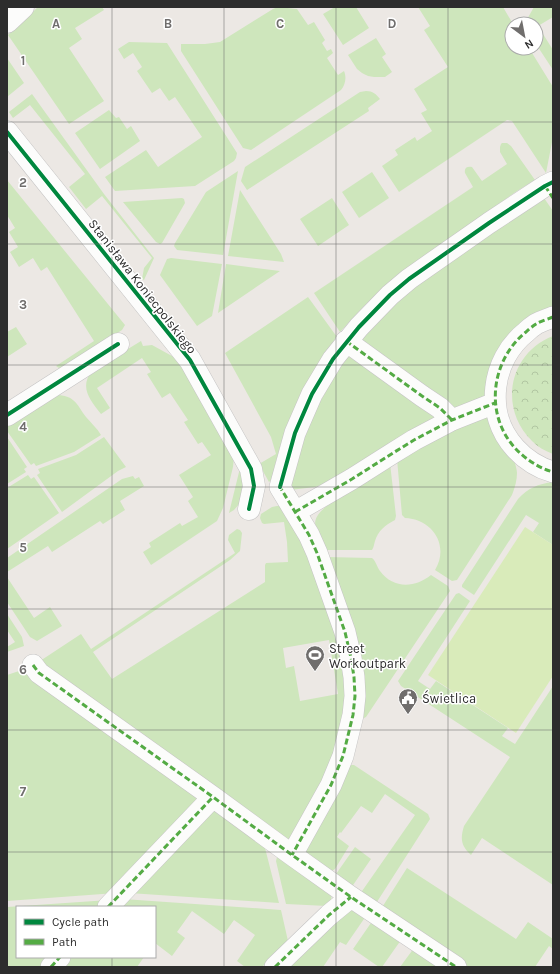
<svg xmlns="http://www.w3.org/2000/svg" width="560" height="974" viewBox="0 0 560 974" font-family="Karla,sans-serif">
<defs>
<pattern id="park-crowns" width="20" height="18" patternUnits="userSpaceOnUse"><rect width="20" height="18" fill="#cee6bc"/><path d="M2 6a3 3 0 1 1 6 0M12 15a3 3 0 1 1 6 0" fill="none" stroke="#b1c6a2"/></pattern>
</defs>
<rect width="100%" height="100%" fill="#ece8e4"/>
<!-- grass -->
<path fill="#cee6bc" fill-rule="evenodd" d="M38,7H102L104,10L75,28L82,39L69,48L104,101L69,124L8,35Z
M278,7L297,9L308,25L314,22L325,40L322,43L327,51L331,49L333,53L327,58L338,75L344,71C347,78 345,85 341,90L251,150L243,148L181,51V44H205L220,42L273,9Z
M335,7H356L369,28L343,45L323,14Z
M418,7H503L513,24H512V48H529L553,87V137L546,173L512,121L507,120L399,192L382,166L398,155L395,150L415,137L417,141L432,131L421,113L427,110L414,89L448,67L424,30L430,26Z
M534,7H553V17L538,26L553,50V70L536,44V24H526V21Z
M376,38L386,54L382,57L392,72L385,77H374L368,76L362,73L357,69L348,55Z
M129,42L167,43L237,153L236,158L234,161L195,186L115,191L105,177L146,150L158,167L202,137L175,97L169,101L160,88L152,93L137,71L142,67L133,53L124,59L118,49Z
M7,58L24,83L7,97Z
M366,91C373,91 376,94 380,99L368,108L369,111L247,190L241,181L245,167L360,92Z
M32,94L104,194L154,258L144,280L142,279L144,268L152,258L102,196L86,209L69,187L85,174L30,105L13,118L9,112Z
M109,110L116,118L119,117L127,129L131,126L140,141L100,169L75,133Z
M502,143H507L511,146L535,180L517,191L396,276L363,307L340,332L314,293L473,187L465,173C464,168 467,166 472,167L482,181L507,164L500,152V147L501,144Z
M238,171L223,255L177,250L174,246L175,243L206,192Z
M372,172L389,198L359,218L342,192Z
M7,180L125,325L122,330L65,366L59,368L56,366L94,341L47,267L41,271L33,258L19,267L10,252L18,247L9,232L15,228L7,215Z
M240,190L281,254L284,262L228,256Z
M182,198L184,199L185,203L162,243L160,244L156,242L123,202Z
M332,198L349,225L318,246L300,219Z
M544,198L553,211V309L486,397L453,409L356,345L390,308L424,279Z
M171,258L222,264L212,316L197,326L160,275L167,259Z
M226,264L280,271L218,313Z
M308,297L337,337C326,350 318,364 310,378C292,411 279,443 272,479L269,482L259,464L276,454L271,437L225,353Z
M16,327L27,344L7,357V332Z
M141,341L143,346L152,345L181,361L234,457L233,467L223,508L217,521L151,565L143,552L151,547L149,543L180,523L182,526L198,517L188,501L193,497L179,475L211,455L202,442L198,444L184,422L188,420L170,393L162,398L147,374L151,372L142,358L97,388L110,408L101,414C90,400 79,387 92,371Z
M352,351L439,415L333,481L315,487L290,490C295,471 299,452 306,434C317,405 333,376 352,351Z
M59,395C76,397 77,405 86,417C91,423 97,428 101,435L74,452L36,466L34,463L31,465L7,431V426L53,397Z
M488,416C497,430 516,456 517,473C517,480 515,487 512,495L457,580L452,581L435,570C450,545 432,519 405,518L402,515L397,459L431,439Z
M7,437L27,467L24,469L26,472L7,484Z
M104,437L126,467L118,471L62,512L37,475L40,473L38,469L76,455Z
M390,463L396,516L395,520C385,525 378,531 375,541C374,544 374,547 372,550H325C316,529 307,521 328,505Z
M240,468L245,481L240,503L234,510L229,513Z
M28,475L31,479L34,477L59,513L7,549V488Z
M133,476L135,479L139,477L144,486L120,501L125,510L103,524L100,521L52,552L48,546L7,572V558L122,479Z
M553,482V545L533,532L539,523L526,515L474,595L462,587V585L518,499C528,488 538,484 553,482Z
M277,506H281L302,539L337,634L348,696L336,753L290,845L40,661L81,634L91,649L235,553L228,540L229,535L237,529L240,530L242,533L240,551L230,560L93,652L112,679L265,582V565L266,563L288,562L287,542L284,522L264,524L262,523L260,518L261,514L272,507ZM329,640L338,694L300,701L294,666L286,668L283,648Z
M326,557L372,558C376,561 377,567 380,571C393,589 415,588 431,575L448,586L450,591L366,717L364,718L361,717Z
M7,577L34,618L50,607L62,626L37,641L30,637L7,602Z
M459,593L470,601L418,681L430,689L436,681L508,728L502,736L515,744L553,686V885L482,838L471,855C461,846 460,839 464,826L510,757L401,686L398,681L456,594Z
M7,614L22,637L24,646L7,652V647L15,642L7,630Z
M25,669L206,797L116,893L7,901V675Z
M350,765H354L428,814L430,819L375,905L360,894L415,815L385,794L372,813L361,806L341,833L340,832L337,837L349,846L335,869L330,872L303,853Z
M211,807L264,844L279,903L129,893Z
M355,847L371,859L351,888L336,874Z
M278,853L331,895C332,901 331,902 327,906L286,904L276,861Z
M407,868L516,939L528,922L553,939V949L549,946L535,967H466L381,909Z
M123,899L281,910L288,941L262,967H245L237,961L255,935L234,920L224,934L192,911L177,932L185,938L172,956L155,943V907H116Z
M109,900L102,907H17V957H54L45,967H7V907Z
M352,908L366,916L346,945L340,942L323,967H291V965Z
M373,920L401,940L382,967H379L353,949Z
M414,948L442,967H400Z
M68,957H144L137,967H59Z"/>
<!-- park -->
<path fill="url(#park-crowns)" d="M553,336V454C545,451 538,447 532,441C498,408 509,353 553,336Z"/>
<!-- pitch -->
<path fill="#d9ebba" d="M525,527L553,545V676L516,733L428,675Z"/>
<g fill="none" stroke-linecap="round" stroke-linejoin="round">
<!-- pedestrian casing -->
<g stroke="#c5c4c4" stroke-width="22">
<path id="pedestrian" d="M553,317C548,319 541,321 536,324C533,326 529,329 526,332C491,360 484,414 515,448C525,459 539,468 553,472
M346,341L422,396L440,408L452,420
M295,512L352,479L393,453L414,440L452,420L495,403
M33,665L39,673L213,797L292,855L351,897L456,967
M292,855L331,785L343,756L353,715L355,696L354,677L351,658L345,632L317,553L309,535L280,487L295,433L312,394L333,359L359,327L390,295L409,279L489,223L545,186L553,182
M108,907L213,797
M51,967L60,957
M275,967L329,915L351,897"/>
</g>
<!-- minor casing -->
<g stroke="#c5c4c4" stroke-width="23">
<path id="minor" d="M7,22L23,7
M7,132L190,360L251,469L254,486L249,509
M7,415L118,344"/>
</g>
<!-- pedestrian -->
<use href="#pedestrian" stroke="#fcfcfb" stroke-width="21"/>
<!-- minor -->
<use href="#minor" stroke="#fcfcfb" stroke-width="22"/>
<!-- quiet -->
<path stroke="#54ab44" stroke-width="3" stroke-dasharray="6 3" stroke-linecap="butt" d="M545,186L553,198
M553,317C548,319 541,321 536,324C533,326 529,329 526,332C491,360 484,414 515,448C525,459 539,468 553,472
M346,341L422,396L440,408L452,420
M280,485V487L309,535L317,553L345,632L351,658L354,677L355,696L353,715L343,756L331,785L292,855
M295,512L352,479L393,453L414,440L452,420L495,403
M33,665L39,673L213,797L292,855L351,897L456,967
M108,907L213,797
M51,967L60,957
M275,967L329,915L351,897"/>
<!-- cycleway casing -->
<g stroke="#fff" stroke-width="6">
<path id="cycleway" d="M7,132L190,360L251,469L254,486L249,509
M7,415L118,344
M280,487L295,433L312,394L333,359L359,327L390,295L409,279L489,223L545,186L553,182"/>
</g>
<!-- cycleway -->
<use href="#cycleway" stroke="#00873e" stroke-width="4"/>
</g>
<!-- grid -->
<path fill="none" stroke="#706e6d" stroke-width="1" stroke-opacity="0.55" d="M112,7V907M224,7V967M336,7V967M448,7V967M7,122H553M7,244H553M7,365H553M7,487H553M7,609H553M7,730H553M7,852H553M112,957V967"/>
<!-- icons -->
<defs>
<g id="stadium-pin" transform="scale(1)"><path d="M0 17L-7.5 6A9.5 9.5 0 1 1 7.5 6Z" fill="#706e6d" stroke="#fff"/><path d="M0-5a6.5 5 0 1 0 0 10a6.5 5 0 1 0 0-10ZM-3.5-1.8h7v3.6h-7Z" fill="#fff"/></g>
<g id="civic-pin" transform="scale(1)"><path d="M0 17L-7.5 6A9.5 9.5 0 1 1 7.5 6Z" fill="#706e6d" stroke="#fff"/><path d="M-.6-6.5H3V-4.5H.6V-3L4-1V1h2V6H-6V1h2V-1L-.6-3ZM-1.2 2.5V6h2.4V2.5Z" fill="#fff"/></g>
</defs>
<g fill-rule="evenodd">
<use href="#stadium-pin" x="315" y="655"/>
<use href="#civic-pin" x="408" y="698"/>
</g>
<g text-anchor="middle" stroke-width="3" stroke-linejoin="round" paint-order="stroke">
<!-- street labels -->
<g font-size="13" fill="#2d2d2d" stroke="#fff">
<text transform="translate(143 286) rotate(52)" y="5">Stanisława Koniecpolskiego</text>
</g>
<!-- poi labels -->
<g font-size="13" fill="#2d2d2d" stroke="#fff" text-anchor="start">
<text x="329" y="653">Street<tspan x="329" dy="15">Workoutpark</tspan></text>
<text x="422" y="703">Świetlica</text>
</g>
</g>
<g font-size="13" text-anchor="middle" font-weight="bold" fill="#706e6d" stroke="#fff" stroke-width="3" stroke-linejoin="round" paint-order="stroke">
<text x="56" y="28">A</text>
<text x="168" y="28">B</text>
<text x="280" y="28">C</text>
<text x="392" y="28">D</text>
<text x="23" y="65">1</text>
<text x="23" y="187">2</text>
<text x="23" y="309">3</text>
<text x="23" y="431">4</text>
<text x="23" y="552">5</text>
<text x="23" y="674">6</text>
<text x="23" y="796">7</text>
</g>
<!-- border -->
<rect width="560" height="974" fill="none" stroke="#2d2d2d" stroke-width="16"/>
<!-- legend -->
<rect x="16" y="906" width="140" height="52" fill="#ffffff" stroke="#ababab"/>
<rect x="24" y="919" width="20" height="6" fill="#00873e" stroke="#ababab"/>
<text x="52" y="926" font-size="12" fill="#2d2d2d">Cycle path</text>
<rect x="24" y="939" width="20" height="6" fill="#54ab44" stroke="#ababab"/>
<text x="52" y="946" font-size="12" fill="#2d2d2d">Path</text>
<!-- north arrow -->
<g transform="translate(524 36) rotate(148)"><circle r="19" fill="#ffffff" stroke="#ababab"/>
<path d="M0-3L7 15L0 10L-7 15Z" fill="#706e6d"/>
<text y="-6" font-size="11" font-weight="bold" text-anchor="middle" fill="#2d2d2d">N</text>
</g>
</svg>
